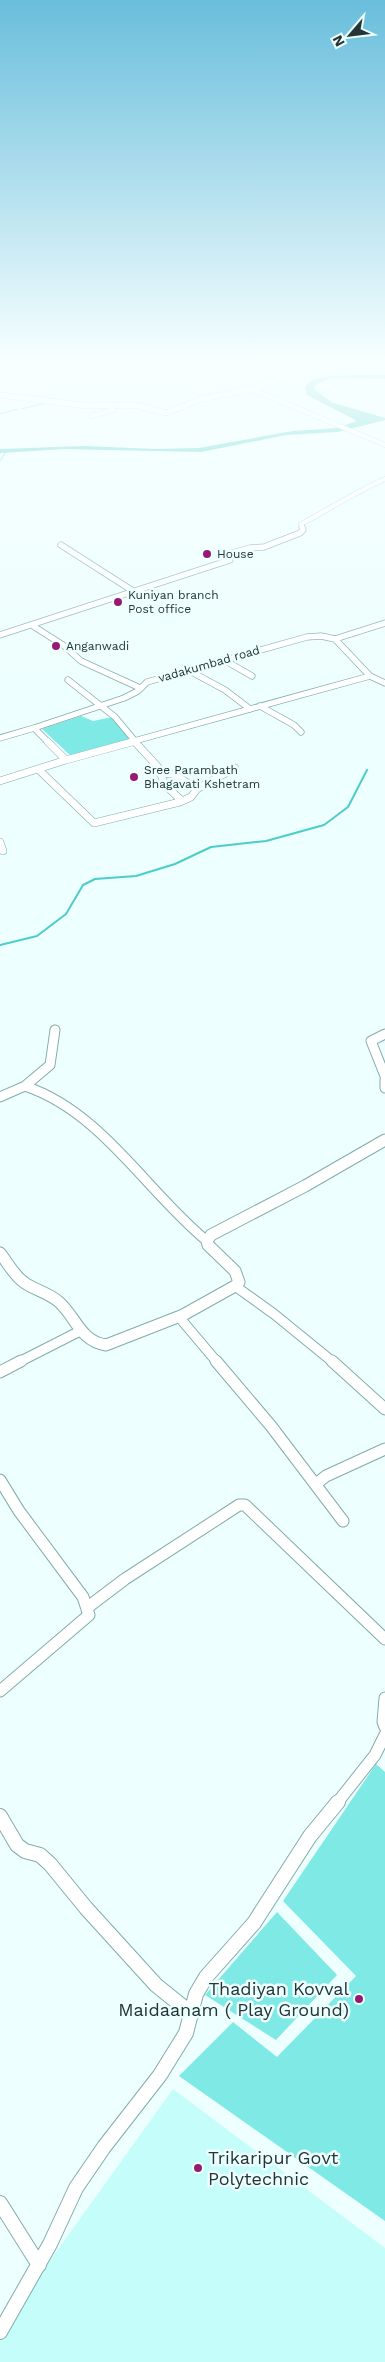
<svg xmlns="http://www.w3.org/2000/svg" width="385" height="2362" viewBox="0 0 385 2362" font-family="'Work Sans',sans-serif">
<rect width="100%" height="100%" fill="#edfffe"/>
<!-- built -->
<path fill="#c5fdfa" d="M173,2089L385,2248V2362H0V2339L31,2287Z"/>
<!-- green -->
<path fill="#7ee9e5" d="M81,716L93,721L113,717L132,740L72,757L42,729Z
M376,1764L385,1772V2221L179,2076L233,2022L277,2057L356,1976L283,1901Z
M277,1912L337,1975L276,2040L205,1995Z"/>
<!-- water -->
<path fill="#4bcdc9" d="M385,375V379L331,378L315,385L314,389L331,402L385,418V420L338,432L286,435L201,452L64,449L0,453V449L85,446L155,449L199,448L293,431L337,428L357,421L307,395L305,388C306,386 307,384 309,382C317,373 371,376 385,375Z"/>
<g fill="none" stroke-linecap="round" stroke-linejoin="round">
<!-- stream-far1 -->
<path stroke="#4bcdc9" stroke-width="1" d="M21,409L46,403
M0,414L18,409
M0,461L6,452"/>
<!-- stream -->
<path stroke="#4bcdc9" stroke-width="2" d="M0,945L37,936L66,914L83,885L95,879L136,876L175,864L211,847L266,841L324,825L348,807L367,770"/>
<!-- street-far5 casing -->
<g stroke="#81acaa" stroke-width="5">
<path id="street-far5" d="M318,359L329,364
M209,361L284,377
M0,377L32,372L44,376L59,374
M251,389L385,445
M91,416L114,410L110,406
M303,529L301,524C330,509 355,492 385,479"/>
</g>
<!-- street-far4 casing -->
<g stroke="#81acaa" stroke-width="7">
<path id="street-far4" d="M61,545L133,591
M33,626L63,645L81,661L140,688
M0,635L230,560L229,554L250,548L264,547L300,533L303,530L302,527
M224,660L252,676
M188,670L225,690L250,709
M370,676L385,683
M68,680L115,717L135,741
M260,706L294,725L301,732
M0,738L34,728
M134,741L136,743
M49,743L34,728L124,698L138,691L147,682L307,637L321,636L335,639L385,623
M127,743L370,676L335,639"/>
</g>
<!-- street-far3 casing -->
<g stroke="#81acaa" stroke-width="8">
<path id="street-far3" d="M66,760L132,742
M38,769L94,823L180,802L181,800L165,785L158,767L135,742
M162,773L173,774L197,789L191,797L180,802
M0,781L66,760L48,742
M197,789L235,768
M0,842L3,851"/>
</g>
<!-- street-far2 casing -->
<g stroke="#81acaa" stroke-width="11">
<path id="street-far2" d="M385,1034L371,1041L385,1076
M385,1080V1088
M25,1086L50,1065L55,1030
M0,1097L25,1086C102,1112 146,1191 207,1241
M235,1286L274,1314L333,1362
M179,1317L217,1362
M19,1362L80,1331"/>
</g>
<!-- street-far1 casing -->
<g stroke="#81acaa" stroke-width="13">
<path id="street-far1" d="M216,1361L271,1426L343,1521
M332,1361L385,1409
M0,1372L21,1361
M0,1480L19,1511L83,1597L89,1615L0,1691
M316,1484L326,1476L385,1449
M88,1607L125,1579L239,1505H245L385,1639
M385,1698L383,1722L385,1727
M337,1803L375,1755L385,1735"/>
</g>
<!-- street casing -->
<g stroke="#81acaa" stroke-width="16">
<path id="street" d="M0,1816L17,1845L25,1851L40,1855L50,1864L86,1908L156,1985L192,2014
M0,2203L39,2265
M0,2332L50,2244L76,2188L104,2147L160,2075L186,2033L196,1994L206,1977L254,1923L310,1836L338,1802"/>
</g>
<!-- secondary-far1 casing -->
<g stroke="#81acaa" stroke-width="6">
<path id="secondary-far1" d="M0,395L89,406L134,405L166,413L202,399L251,389L301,371L355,359"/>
</g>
<!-- secondary casing -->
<g stroke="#81acaa" stroke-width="13">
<path id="secondary" d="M0,1253C8,1263 14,1276 25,1283C35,1290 49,1293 59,1302C76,1317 80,1341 106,1345L183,1315L235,1286L239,1282L235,1271L208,1245L207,1241L211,1235L305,1186L385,1140"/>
</g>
<!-- street-far5 -->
<use href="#street-far5" stroke="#fff" stroke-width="4.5"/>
<!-- street-far4 -->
<use href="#street-far4" stroke="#fff" stroke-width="5.5"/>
<!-- street-far3 -->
<use href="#street-far3" stroke="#fff" stroke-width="7"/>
<!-- street-far2 -->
<use href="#street-far2" stroke="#fff" stroke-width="9"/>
<!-- street-far1 -->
<use href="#street-far1" stroke="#fff" stroke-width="11"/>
<!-- street -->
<use href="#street" stroke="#fff" stroke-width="14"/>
<!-- secondary-far1 -->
<use href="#secondary-far1" stroke="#fff" stroke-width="5.5"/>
<!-- secondary -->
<use href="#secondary" stroke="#fff" stroke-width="11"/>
</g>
<!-- sky -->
<linearGradient id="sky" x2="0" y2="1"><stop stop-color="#69bedc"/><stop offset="0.52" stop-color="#f7ffff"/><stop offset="1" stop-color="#f7ffff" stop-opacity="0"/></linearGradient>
<rect width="385" height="690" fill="url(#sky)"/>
<!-- markers -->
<g fill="#961a74" stroke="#edfffe" stroke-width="2">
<circle cx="207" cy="554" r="5"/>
<circle cx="118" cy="602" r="5"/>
<circle cx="56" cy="646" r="5"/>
<circle cx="134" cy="777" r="5"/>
<circle cx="359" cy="1999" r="5"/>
<circle cx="198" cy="2168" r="5"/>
</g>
<g text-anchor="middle" stroke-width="5" stroke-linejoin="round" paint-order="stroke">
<!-- far-poi labels -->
<g font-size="12" fill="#233534" stroke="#edfffe" text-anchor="start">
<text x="217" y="558">House</text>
<text x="128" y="599">Kuniyan branch<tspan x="128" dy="14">Post office</tspan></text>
<text x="66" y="650">Anganwadi</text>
<text x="144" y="774">Sree Parambath<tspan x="144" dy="14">Bhagavati Kshetram</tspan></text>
</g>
<!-- far-street labels -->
<g font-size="12" fill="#233534" stroke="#edfffe">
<text transform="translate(209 664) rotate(-16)" y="4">vadakumbad road</text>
</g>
<!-- near-poi labels -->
<g font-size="18" fill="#233534" stroke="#edfffe" text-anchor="end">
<text x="349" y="1995">Thadiyan Kovval<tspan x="349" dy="21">Maidaanam ( Play Ground)</tspan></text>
<text x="208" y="2164" text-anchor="start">Trikaripur Govt<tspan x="208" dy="21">Polytechnic</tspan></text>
</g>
</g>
<!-- north arrow -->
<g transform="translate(350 35) rotate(242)" stroke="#edfffe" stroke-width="4" paint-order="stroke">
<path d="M0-4L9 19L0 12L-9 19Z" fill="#233534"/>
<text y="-8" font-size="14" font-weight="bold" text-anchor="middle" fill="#233534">N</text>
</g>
</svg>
